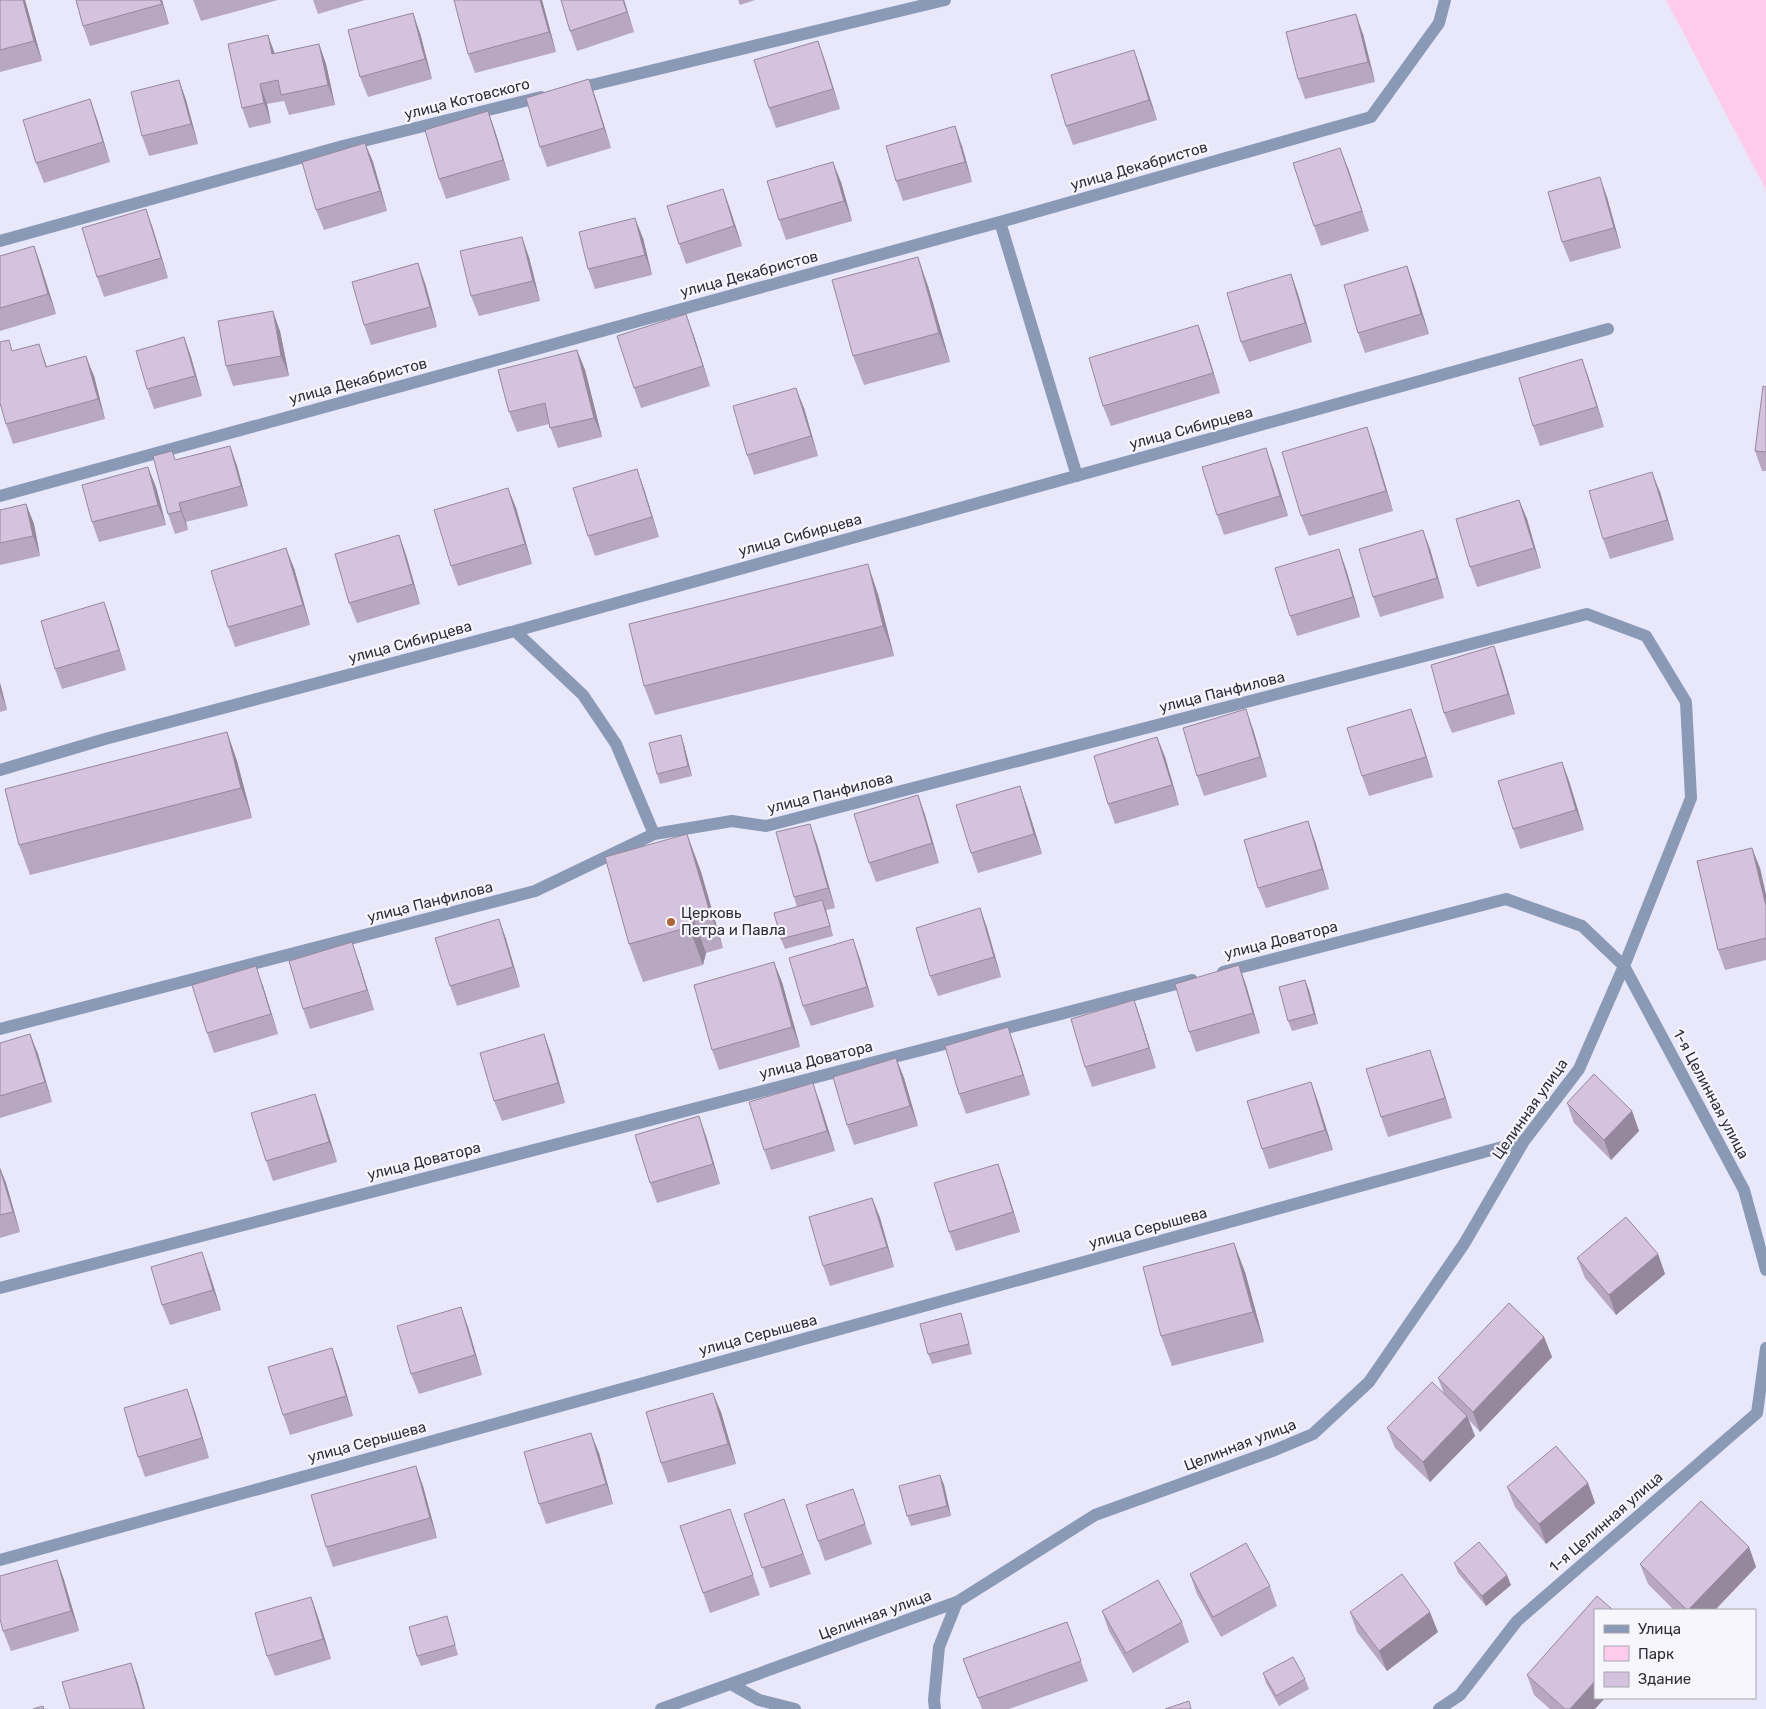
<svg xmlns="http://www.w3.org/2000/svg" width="1766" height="1709" viewBox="0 0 1766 1709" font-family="Rubik,sans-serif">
<rect width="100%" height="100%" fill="#e9e8fb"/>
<!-- green -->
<path fill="#fecbec" d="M1666,0H1766V190Z"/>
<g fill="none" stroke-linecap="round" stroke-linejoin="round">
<!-- minor -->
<path stroke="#8a99b6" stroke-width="12" d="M575,89L945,0
M1000,222L1077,476
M0,241L343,146L541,97
M0,496L1025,215L1371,117L1439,23L1445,0
M515,631L583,695L616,744L654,834
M0,770L105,739L515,631L1608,329
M1223,972L1506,899L1582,926L1624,966L1744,1190L1766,1270
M0,1029L535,891L654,834L732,821L766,826L1587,614L1646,636L1686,702L1691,798L1624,966L1579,1069L1524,1141L1464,1244L1369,1382L1313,1434L1275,1450L1095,1515L957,1602L661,1709
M0,1288L1192,980
M0,1560L1524,1141
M731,1684L759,1700L795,1709
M935,1709L934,1700L939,1647L957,1602
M1439,1709L1460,1695L1517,1621L1757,1413L1766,1348"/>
</g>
<!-- wall -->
<path fill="#b7a7c0" d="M0,0H25L42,61L0,72Z
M76,0H162L169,24L90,46L83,26Z
M193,0H278L201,21Z
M313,0H365L318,14Z
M542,0L556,52L475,73L468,54Z
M624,0L634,32L577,51L570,31Z
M738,0H755L740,5Z
M420,33L432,79L368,97L360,77Z
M1363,34L1375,82L1305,99L1298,79Z
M268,35L275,54L319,44L326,64L335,105L289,115L284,101L267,104L271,123L249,128L242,108Z
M818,41L825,61L840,109L776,128L769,108Z
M1141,70L1157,120L1073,145L1066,126Z
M589,79L596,99L611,148L547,167L540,147Z
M179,80L186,100L198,144L149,156L142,136Z
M488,111L495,131L510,180L446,199L439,179Z
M97,119L110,162L44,183L36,163Z
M365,143L373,162L387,211L324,230L316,210Z
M962,146L972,182L903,201L896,181Z
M1348,168L1369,231L1321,246L1314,226Z
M841,182L852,221L786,240L779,220Z
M723,189L730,209L742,246L686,264L679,244Z
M1607,197L1621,248L1570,262L1562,242Z
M146,209L153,229L168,278L104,297L97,277Z
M643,238L652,275L595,289L588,269Z
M34,246L41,266L56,314L0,331V256Z
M529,257L540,301L479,316L471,296Z
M1407,266L1414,286L1429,334L1365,353L1358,333Z
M1291,274L1298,294L1312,342L1249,362L1241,342Z
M425,283L437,327L371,345L364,325Z
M928,286L950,362L864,385L853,356Z
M1198,325L1205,345L1220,393L1111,426L1103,406Z
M280,331L289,376L233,386L226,366Z
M693,333L710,386L641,408L634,388Z
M184,337L191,357L202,396L154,409L147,389Z
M577,350L585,370L602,437L558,448L549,424L517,432L509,412Z
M13,351L47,367L94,376L105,419L13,444L6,424Z
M1582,359L1589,379L1604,427L1540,446L1533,426Z
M1766,387V471H1762L1755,451Z
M804,408L818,456L754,475L747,455Z
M230,446L237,466L248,506L186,522L188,530L175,534L168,514L176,460Z
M1374,447L1393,511L1309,536L1301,516Z
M1273,468L1288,516L1224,535L1217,515Z
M637,469L644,489L659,537L595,556L588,536Z
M156,487L166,525L99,542L92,522Z
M508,488L516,508L532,564L458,586L451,566Z
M1660,492L1674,540L1610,559L1603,539Z
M1519,500L1527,519L1541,568L1477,587L1470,567Z
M26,504L34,524L40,556L0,565V510Z
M399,535L406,555L420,604L357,623L349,603Z
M1430,549L1444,598L1380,617L1373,597Z
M294,568L310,625L235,647L228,627Z
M1346,569L1360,617L1297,636L1290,616Z
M878,594L894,656L655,715L644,686Z
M104,602L111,622L126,670L62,689L55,669Z
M1501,666L1515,714L1452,733L1444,713Z
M0,683L7,710L0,712Z
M1253,729L1267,777L1204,796L1197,776Z
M1418,729L1433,777L1369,796L1362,776Z
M227,732L237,761L252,818L30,875L19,845Z
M1157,737L1165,757L1179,805L1115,824L1108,804Z
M684,745L692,776L660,784L657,774Z
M1562,762L1569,781L1584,830L1520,849L1513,829Z
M918,795L925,815L939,863L876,882L869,863Z
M1027,806L1042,854L978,873L971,853Z
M687,834L701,872L723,948L706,953L703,965L643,982L629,944Z
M1315,841L1329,889L1266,908L1258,888Z
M817,844L835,908L826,910L833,936L785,949L781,939L797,907L794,897Z
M1760,868L1766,895V960L1725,970L1718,950Z
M980,908L987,928L1001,977L938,996L930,976Z
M499,919L506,939L520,987L457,1006L450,986Z
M860,959L874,1007L811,1026L803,1006Z
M359,962L374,1010L310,1029L303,1009Z
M1239,965L1246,985L1260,1033L1196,1052L1189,1032Z
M782,982L800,1047L719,1070L712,1050Z
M263,986L278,1034L214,1053L207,1033Z
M1309,990L1318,1024L1292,1031L1288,1021Z
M1134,1000L1141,1020L1156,1068L1092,1087L1085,1067Z
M30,1034L38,1054L52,1102L0,1118V1043Z
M544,1034L551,1054L565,1103L502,1121L494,1101Z
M1015,1047L1030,1095L966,1114L959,1094Z
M896,1058L904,1078L918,1126L854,1145L847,1125Z
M1437,1070L1452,1118L1388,1137L1381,1117Z
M1311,1082L1318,1102L1333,1150L1269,1169L1262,1149Z
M820,1103L835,1151L771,1170L764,1150Z
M1567,1103L1632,1111L1639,1131L1611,1160L1574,1123Z
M322,1114L337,1162L273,1181L266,1161Z
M706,1136L720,1184L657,1203L650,1183Z
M998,1164L1005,1184L1020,1232L956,1251L949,1232Z
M0,1168L6,1183L20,1232L0,1238Z
M872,1198L880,1218L894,1267L830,1286L823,1266Z
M1658,1254L1665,1274L1616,1315L1585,1278L1577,1258Z
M209,1272L221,1310L170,1325L162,1305Z
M1245,1272L1264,1342L1172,1366L1161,1336Z
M961,1313L964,1323L972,1354L932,1364L928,1354Z
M468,1327L482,1375L419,1394L411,1374Z
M1544,1337L1552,1357L1480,1432L1469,1420L1475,1436L1430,1482L1395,1448L1387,1428L1444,1394L1438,1378Z
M332,1348L339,1368L353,1416L290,1435L283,1415Z
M194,1409L209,1458L145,1477L138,1457Z
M721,1412L736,1464L668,1483L661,1463Z
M599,1453L613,1504L546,1524L539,1504Z
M940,1475L944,1485L951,1516L911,1526L907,1516Z
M1588,1483L1595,1503L1546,1544L1515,1507L1507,1487Z
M423,1486L437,1538L333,1567L326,1547Z
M784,1499L811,1574L770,1588L744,1514Z
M860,1509L872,1544L825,1561L818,1541Z
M737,1529L760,1595L710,1613L703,1593Z
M1749,1547L1756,1567L1715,1610H1674L1648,1584L1640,1564Z
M57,1560L64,1580L79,1631L11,1651L3,1631Z
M1454,1563L1511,1585L1486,1606L1458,1573Z
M1190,1574L1270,1586L1277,1606L1221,1637L1197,1594Z
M311,1597L318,1617L331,1659L275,1676L267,1656Z
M1102,1611L1182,1622L1189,1642L1133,1673L1109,1631Z
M1350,1612L1438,1632L1387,1671L1357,1632Z
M1067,1622L1088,1681L1009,1709H982L963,1659Z
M450,1626L458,1655L421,1666L417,1656Z
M1263,1673L1305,1679L1309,1689L1279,1706L1266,1683Z
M1527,1675L1595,1709H1550L1534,1695Z"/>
<!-- shaded-wall -->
<path fill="#95889c" d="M23,0H25L42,61L34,41Z
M160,0H162L169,24L162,4Z
M540,0H542L556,52L549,32Z
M623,0H624L634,32L627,12Z
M413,13L420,33L432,79L425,59Z
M1356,14L1363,34L1375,82L1368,62Z
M268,35L275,55L272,54Z
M818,41L825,61L840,109L833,89Z
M319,44L326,64L335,105L328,85Z
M1134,50L1141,70L1157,120L1149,100Z
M589,79L596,99L611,148L604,128Z
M179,80L186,100L198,144L191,124Z
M260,84L267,104L271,123L264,103Z
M90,99L97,119L110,162L103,142Z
M488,111L495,131L510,180L503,160Z
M955,126L962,146L972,182L965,162Z
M365,143L373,162L387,211L380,191Z
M1340,148L1348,168L1369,231L1362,211Z
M833,162L841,182L852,221L844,201Z
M1600,177L1607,197L1621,248L1614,228Z
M723,189L730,209L742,246L734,226Z
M146,209L153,229L168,278L161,258Z
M635,218L643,238L652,275L645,255Z
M522,237L529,257L540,301L533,281Z
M34,246L41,266L56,314L48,294Z
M918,257L928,286L950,362L939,333Z
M418,263L425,283L437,327L430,307Z
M1407,266L1414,286L1429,334L1421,314Z
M1291,274L1298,294L1312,342L1305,323Z
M273,311L280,331L289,376L281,356Z
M686,314L693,333L710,386L703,366Z
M1198,325L1205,345L1220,393L1213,373Z
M184,337L191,357L202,396L195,376Z
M39,344L46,364L53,387L46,367Z
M577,350L585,370L602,437L594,418Z
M86,356L94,376L105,419L98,399Z
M1582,359L1589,379L1604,427L1597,407Z
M796,388L804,408L818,456L811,436Z
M1367,427L1374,447L1393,511L1386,491Z
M230,446L237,466L248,506L241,486Z
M1266,448L1273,468L1288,516L1280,496Z
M148,467L156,487L166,525L158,505Z
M637,469L644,489L659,537L652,517Z
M1652,472L1660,492L1674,540L1667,520Z
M508,488L516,508L532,564L525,544Z
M1519,500L1527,519L1541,568L1534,548Z
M179,503L186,522L188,530L181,511Z
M26,504L34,524L40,556L33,536Z
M1423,530L1430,549L1444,598L1437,578Z
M399,535L406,555L420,604L413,584Z
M286,548L294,568L310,625L303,605Z
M1339,549L1346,569L1360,617L1353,597Z
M868,564L878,594L894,656L883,626Z
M104,602L111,622L126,670L119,650Z
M1494,646L1501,666L1515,714L1508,694Z
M0,683L7,710L0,691Z
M1246,709L1253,729L1267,777L1260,757Z
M1411,709L1418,729L1433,777L1426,757Z
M227,732L237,761L252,818L241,788Z
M681,735L684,745L692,776L688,766Z
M1157,737L1165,757L1179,805L1172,785Z
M1562,762L1569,781L1584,830L1576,810Z
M1020,786L1027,806L1042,854L1034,834Z
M918,795L925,815L939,863L932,843Z
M1308,821L1315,841L1329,889L1322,869Z
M810,824L817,844L835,908L828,888Z
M687,834L701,872L723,948L709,909Z
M1752,848L1760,868L1766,895V906Z
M822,900L826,910L833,936L830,926Z
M980,908L987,928L1001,977L994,957Z
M692,914L706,953L703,965L689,927Z
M499,919L506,939L520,987L513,967Z
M853,939L860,959L874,1007L867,987Z
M352,942L359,962L374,1010L367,990Z
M774,962L782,982L800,1047L792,1027Z
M1239,965L1246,985L1260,1033L1253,1013Z
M256,966L263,986L278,1034L271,1014Z
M1305,980L1309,990L1318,1024L1314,1014Z
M1134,1000L1141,1020L1156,1068L1149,1048Z
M1008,1027L1015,1047L1030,1095L1023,1075Z
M30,1034L38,1054L52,1102L45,1082Z
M544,1034L551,1054L565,1103L558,1083Z
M1430,1050L1437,1070L1452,1118L1445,1098Z
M896,1058L904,1078L918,1126L910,1106Z
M1311,1082L1318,1102L1333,1150L1325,1130Z
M813,1083L820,1103L835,1151L827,1131Z
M315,1094L322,1114L337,1162L329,1142Z
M1632,1111L1639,1131L1611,1160L1604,1140Z
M699,1116L706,1136L720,1184L713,1164Z
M998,1164L1005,1184L1020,1232L1013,1212Z
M0,1168L6,1183L20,1232L13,1212Z
M872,1198L880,1218L894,1267L887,1247Z
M1234,1243L1245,1272L1264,1342L1253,1312Z
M202,1252L209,1272L221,1310L213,1290Z
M1658,1254L1665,1274L1616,1315L1609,1295Z
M461,1307L468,1327L482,1375L475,1355Z
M1544,1337L1552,1357L1480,1432L1473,1412Z
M332,1348L339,1368L353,1416L346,1396Z
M187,1389L194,1409L209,1458L202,1438Z
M713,1393L721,1412L736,1464L728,1444Z
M1467,1416L1475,1436L1430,1482L1423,1462Z
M591,1433L599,1453L613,1504L606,1484Z
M416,1466L423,1486L437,1538L430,1518Z
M940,1475L944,1485L951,1516L947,1506Z
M1588,1483L1595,1503L1546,1544L1539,1524Z
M1749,1547L1756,1567L1715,1610H1688Z
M57,1560L64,1580L79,1631L71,1611Z
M1507,1575L1511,1585L1486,1606L1482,1596Z
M311,1597L318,1617L331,1659L323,1639Z
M1430,1612L1438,1632L1387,1671L1379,1651Z
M131,1663L138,1683L145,1709H144Z
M1595,1681V1698H1605L1595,1709H1570Z"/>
<!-- building -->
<path fill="#d5c2df" stroke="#95889c" d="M0,0H23L34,41L0,50Z
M76,0H160L162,4L83,26Z
M454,0H540L549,32L468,54Z
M561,0H623L627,12L570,31Z
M413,13L425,59L360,77L348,30Z
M1356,14L1368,62L1298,79L1286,32Z
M268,35L272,54L319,44L328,85L281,95L278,80L260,84L264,103L242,108L228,44Z
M818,41L833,89L769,108L754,60Z
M1134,50L1149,100L1066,126L1051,75Z
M589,79L604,128L540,147L526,98Z
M179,80L191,124L142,136L131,92Z
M90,99L103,142L36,163L23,120Z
M488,111L503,160L439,179L425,130Z
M955,126L965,162L896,181L886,146Z
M365,143L380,191L316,210L302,162Z
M1340,148L1362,211L1314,226L1293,163Z
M833,162L844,201L779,220L767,181Z
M1600,177L1614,228L1562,242L1548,192Z
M723,189L734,226L679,244L667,206Z
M146,209L161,258L97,277L82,228Z
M635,218L645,255L588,269L579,232Z
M522,237L533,281L471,296L460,251Z
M34,246L48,294L0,308V256Z
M918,257L939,333L853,356L832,280Z
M418,263L430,307L364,325L352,282Z
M1407,266L1421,314L1358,333L1344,285Z
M1291,274L1305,323L1241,342L1227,293Z
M273,311L281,356L226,366L218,321Z
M686,314L703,366L634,388L617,336Z
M1198,325L1213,373L1103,406L1089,358Z
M184,337L195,376L147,389L136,351Z
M9,340L12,351L39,344L46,367L86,356L98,399L6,424L0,403V342Z
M577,350L594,418L550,428L545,403L509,412L498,370Z
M1582,359L1597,407L1533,426L1519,378Z
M1763,386L1766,387V452L1755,451Z
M796,388L811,436L747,455L733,406Z
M1367,427L1386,491L1301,516L1282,452Z
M230,446L241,486L179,503L181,511L168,514L153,456L172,451L175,460Z
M1266,448L1280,496L1217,515L1202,467Z
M148,467L158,505L92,522L82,485Z
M637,469L652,517L588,536L573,488Z
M1652,472L1667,520L1603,539L1589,491Z
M508,488L525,544L451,566L434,510Z
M1519,500L1534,548L1470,567L1456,519Z
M26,504L33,536L0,543V510Z
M1423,530L1437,578L1373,597L1359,549Z
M399,535L413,584L349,603L335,554Z
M286,548L303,605L228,627L211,571Z
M1339,549L1353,597L1290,616L1275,568Z
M868,564L883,626L644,686L629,624Z
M104,602L119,650L55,669L41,621Z
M1494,646L1508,694L1444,713L1431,665Z
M1246,709L1260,757L1197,776L1183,728Z
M1411,709L1426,757L1362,776L1347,728Z
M227,732L241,788L19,845L5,789Z
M681,735L688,766L657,774L649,743Z
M1157,737L1172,785L1108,804L1094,756Z
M1562,762L1576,810L1513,829L1498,781Z
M1020,786L1034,834L971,853L956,805Z
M918,795L932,843L869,863L854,814Z
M1308,821L1322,869L1258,888L1244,840Z
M810,824L828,888L794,897L776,832Z
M687,834L709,909L692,914L689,927L629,944L605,857Z
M1752,848L1766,906V938L1718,950L1697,861Z
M822,900L830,926L781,939L774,913Z
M980,908L994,957L930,976L916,928Z
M499,919L513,967L450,986L435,938Z
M853,939L867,987L803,1006L789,958Z
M352,942L367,990L303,1009L289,961Z
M774,962L792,1027L712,1050L694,985Z
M1239,965L1253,1013L1189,1032L1175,984Z
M256,966L271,1014L207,1033L192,985Z
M1305,980L1314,1014L1288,1021L1279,987Z
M1134,1000L1149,1048L1085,1067L1071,1019Z
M1008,1027L1023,1075L959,1094L945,1046Z
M30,1034L45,1082L0,1096V1043Z
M544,1034L558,1083L494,1101L480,1053Z
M1430,1050L1445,1098L1381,1117L1366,1069Z
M896,1058L910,1106L847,1125L833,1077Z
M1594,1074L1632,1111L1604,1140L1567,1103Z
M1311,1082L1325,1130L1262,1149L1247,1101Z
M813,1083L827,1131L764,1150L749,1102Z
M315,1094L329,1142L266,1161L251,1113Z
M699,1116L713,1164L650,1183L635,1135Z
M998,1164L1013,1212L949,1232L934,1183Z
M0,1169L13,1212L0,1215Z
M872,1198L887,1247L823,1266L809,1217Z
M1626,1217L1658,1254L1609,1295L1577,1258Z
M1234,1243L1253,1312L1161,1336L1143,1267Z
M202,1252L213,1290L162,1305L151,1267Z
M1509,1303L1544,1337L1473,1412L1438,1378Z
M461,1307L475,1355L411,1374L397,1326Z
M961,1313L969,1344L928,1354L920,1324Z
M332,1348L346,1396L283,1415L268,1367Z
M1432,1382L1467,1416L1423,1462L1387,1428Z
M187,1389L202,1438L138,1457L124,1408Z
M713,1393L728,1444L661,1463L646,1412Z
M591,1433L606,1484L539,1504L524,1452Z
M1556,1446L1588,1483L1539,1524L1507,1487Z
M416,1466L430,1518L326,1547L311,1495Z
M940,1475L947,1506L907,1516L899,1486Z
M853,1489L865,1524L818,1541L806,1505Z
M784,1499L803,1554L762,1568L744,1514Z
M1701,1501L1749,1547L1688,1610H1687L1640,1564Z
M730,1509L753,1575L703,1593L680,1526Z
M1479,1542L1507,1575L1482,1596L1454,1563Z
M1246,1543L1270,1586L1213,1617L1190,1574Z
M57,1560L71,1611L3,1631L0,1619V1576Z
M1402,1574L1430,1612L1379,1651L1350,1612Z
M1158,1580L1182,1622L1126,1653L1102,1611Z
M1597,1596L1613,1610H1595V1681L1570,1709H1565L1527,1675Z
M311,1597L323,1639L267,1656L255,1613Z
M447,1616L455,1645L417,1656L409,1627Z
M1067,1622L1081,1661L978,1698L963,1659Z
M1293,1657L1305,1679L1276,1696L1263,1673Z
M131,1663L144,1709H70L62,1682Z
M1189,1701L1191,1709H1165Z
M43,1706L44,1709H33Z"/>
<!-- markers -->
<circle fill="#aa6835" stroke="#f7f6fd" stroke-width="2" cx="671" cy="922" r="5"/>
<g text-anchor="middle" stroke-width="4.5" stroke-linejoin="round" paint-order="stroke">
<!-- street labels -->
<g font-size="15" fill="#2f2e3a" stroke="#f7f6fd">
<text transform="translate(467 99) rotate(-14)" y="5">улица Котовского</text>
<text transform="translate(1139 166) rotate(-16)" y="5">улица Декабристов</text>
<text transform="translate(749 274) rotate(-15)" y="5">улица Декабристов</text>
<text transform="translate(358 381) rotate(-15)" y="5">улица Декабристов</text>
<text transform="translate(1191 428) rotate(-15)" y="5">улица Сибирцева</text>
<text transform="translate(800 535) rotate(-15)" y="5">улица Сибирцева</text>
<text transform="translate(410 642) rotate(-15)" y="5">улица Сибирцева</text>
<text transform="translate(1222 692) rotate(-14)" y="5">улица Панфилова</text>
<text transform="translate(830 793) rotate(-14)" y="5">улица Панфилова</text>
<text transform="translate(430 902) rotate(-14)" y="5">улица Панфилова</text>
<text transform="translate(1281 940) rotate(-14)" y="5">улица Доватора</text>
<text transform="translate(816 1060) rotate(-14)" y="5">улица Доватора</text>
<text transform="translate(1711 1094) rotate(62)" y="5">1-я Целинная улица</text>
<text transform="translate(1530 1109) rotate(-55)" y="5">Целинная улица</text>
<text transform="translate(424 1161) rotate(-14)" y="5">улица Доватора</text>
<text transform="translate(1148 1228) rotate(-15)" y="5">улица Серышева</text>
<text transform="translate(758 1335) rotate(-15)" y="5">улица Серышева</text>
<text transform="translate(367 1442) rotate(-15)" y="5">улица Серышева</text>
<text transform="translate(1240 1445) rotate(-21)" y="5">Целинная улица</text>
<text transform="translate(1606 1522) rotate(-41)" y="5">1-я Целинная улица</text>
<text transform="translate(875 1615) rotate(-20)" y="5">Целинная улица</text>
</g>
<!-- poi labels -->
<g font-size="15" fill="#2f2e3a" stroke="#f7f6fd" text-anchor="start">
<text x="681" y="918">Церковь<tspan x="681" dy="17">Петра и Павла</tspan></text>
</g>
</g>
<!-- legend -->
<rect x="1594" y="1609" width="162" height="90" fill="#f7f6fd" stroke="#a7a6af"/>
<rect x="1604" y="1625" width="25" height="8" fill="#8a99b6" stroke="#a7a6af"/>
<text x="1638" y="1634" font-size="15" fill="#2f2e3a">Улица</text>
<rect x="1604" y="1646" width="25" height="15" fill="#fecbec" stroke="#a7a6af"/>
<text x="1638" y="1659" font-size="15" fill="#2f2e3a">Парк</text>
<rect x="1604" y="1672" width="25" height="15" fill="#d5c2df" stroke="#a7a6af"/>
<text x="1638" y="1684" font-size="15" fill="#2f2e3a">Здание</text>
</svg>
